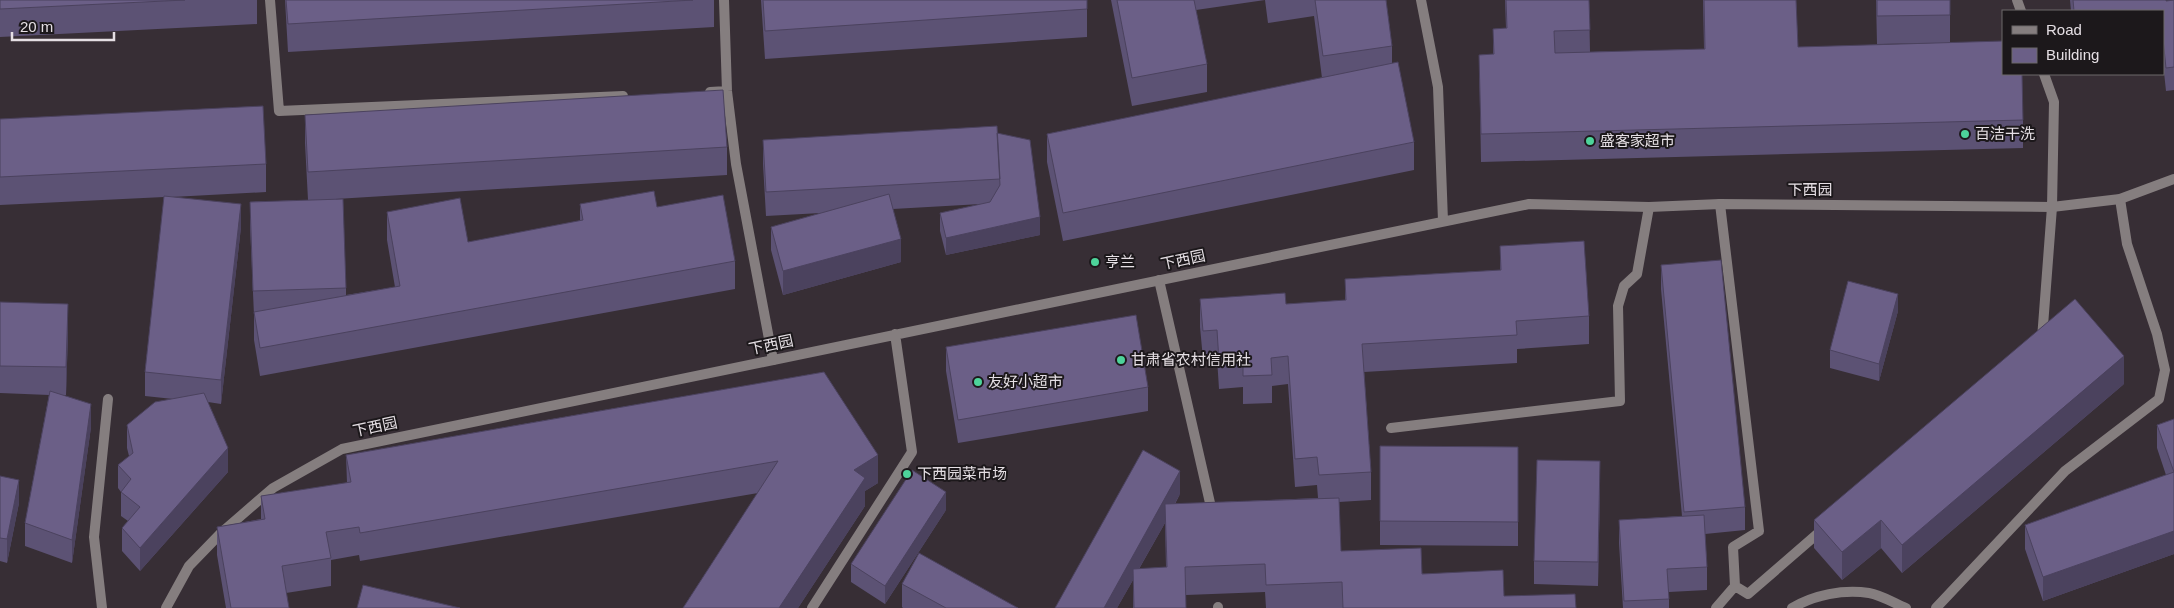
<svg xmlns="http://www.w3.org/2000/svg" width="2174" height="608" viewBox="0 0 2174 608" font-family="Arial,'Noto Sans SC',sans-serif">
<rect width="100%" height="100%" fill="#372e35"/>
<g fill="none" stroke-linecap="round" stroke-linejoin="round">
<!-- lane -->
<path stroke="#857e7f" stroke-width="10" d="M270,0L279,111L623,96
M724,0L727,91L736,164L773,360
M710,92L727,91
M1159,280L1213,516
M2042,339L2052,207
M1391,428L1620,401L1618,306L1624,286L1637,274L1649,207
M1735,586L1748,594L1823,529
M102,608L94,537L108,399
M1218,608V607
M1716,608L1735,586L1733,547L1759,531L1720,204
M1936,608L2065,471L2159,399L2165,370L2157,334L2127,244L2120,199"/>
<!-- street -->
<path stroke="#857e7f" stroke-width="10" d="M1421,0L1438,87L1443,221
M2017,0L2021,11
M2044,74L2054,102L2052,207
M166,608L189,566L221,533L273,488L342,449L1529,204L1649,207L1720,204L2052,207L2120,199L2174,179
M812,608L912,452L895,334
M1792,608C1814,595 1843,589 1869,593C1881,595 1894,603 1906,608"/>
</g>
<!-- wall -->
<path fill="#5c5274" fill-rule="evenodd" d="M0,0H257V24L0,37Z
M285,0H714V27L288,52Z
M761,0H1087V37L765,59Z
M1111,0H1386L1392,46V63L1414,142V170L1063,241L1047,162V134L1322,78L1314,16L1268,23L1265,0L1196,10L1207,64V92L1132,106Z
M1505,0H1589L1590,52L1704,49L1703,0H1796L1798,47L2023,120V148L1481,162L1479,55L1493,54V29L1506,28Z
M1876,0H1950V43L1877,44Z
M2070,0H2166V1L2174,0V90L2166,91L2163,63V11H2071Z
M305,115L727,147V175L336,199L346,288V295L395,287L387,240V212L468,242L580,221V204L657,207L735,261V289L260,376L254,340V315L250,226V202L308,200L305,143Z
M0,119L266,164V192L172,197L241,227L221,404L208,402L228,472L140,571L122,551V528L128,521L121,516V492L118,488V465L129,456L127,448V425L173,399L145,396V372L164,197L0,205Z
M997,133L1040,235L946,255L940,231V213L981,204L893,209L901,262L783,295L771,250V227L821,213L766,216L763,164V140Z
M1500,246L1589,316V344L1517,349V363L1364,372L1371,472V500L1339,502L1341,551L1504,596L1576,608H1266L1265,592L1186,595V608H1133V580L1117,608H1055L1180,494L1175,504L1318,498L1317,485L1295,487L1288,384L1272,386V403L1243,404V387L1219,389L1217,358L1203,359L1200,327V299L1286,304L1345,300V279L1500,270ZM1165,523L1166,567L1139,569Z
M1661,265L1745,507V530L1705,534L1707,567V590L1669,592V608H1623L1619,543V520L1682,516L1661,289Z
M0,302L68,332L66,395H64L91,427L72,563L25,546V523L49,395L0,393Z
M1898,311L1879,381L1830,368V350Z
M946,347L1148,387V411L958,443L946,371Z
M824,372L878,483L865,491V506L798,608H683L758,493L360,561L359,555L331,560V586L286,593L289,608H226L217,555V527L261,519V496L347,483L346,455Z
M2124,384L1902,573L1881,548L1842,580L1814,548V520Z
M2174,419V554L2043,601L2025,549V525L2166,475L2157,448V425Z
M1380,446L1518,447V546L1380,545Z
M0,476L19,503L7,563L0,561Z
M1600,484L1598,586L1534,584V561Z
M946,510L885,604L851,582V564Z
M902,584L1018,608H903L902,607Z"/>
<!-- shaded-wall -->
<path fill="#4b425e" d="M241,204V227L221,404V380Z
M1040,217V235L946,255V238Z
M901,239V262L783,295V271Z
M1898,294V311L1879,381V364Z
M68,304V332L66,395V367Z
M2124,356V384L1902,573V545Z
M91,404V427L72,563V540Z
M228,448V472L140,571V548Z
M878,455V483L865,491V506L798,608H779L854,470Z
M1600,461V484L1598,586V562Z
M1180,471V494L1165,521V504V523L1133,579V569V580L1117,608H1104Z
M19,480V503L7,563V539Z
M946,492V510L885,604V586Z
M1881,520V548L1842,580V552Z
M2174,531V554L2043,601V577Z"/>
<!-- building -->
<path fill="#6b5f87" stroke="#4b425e" d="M0,0H185L0,9Z
M286,0H693L288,24Z
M763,0H1087V9L765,31Z
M1117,0H1194L1207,64L1132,78Z
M1315,0H1386L1392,46L1323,56Z
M1506,0H1589L1590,30L1554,31L1555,53L1705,49L1704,0H1796L1798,47L2003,41V74H2022L2023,120L1481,134L1479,55L1494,54L1493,29L1507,28Z
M1877,0H1950V15L1877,16Z
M2073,0H2166V1L2174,0V67L2166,68L2163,39V11H2074Z
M1398,62L1414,142L1063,213L1047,134Z
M723,90L727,147L308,172L305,115Z
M263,106L266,164L0,177V119Z
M997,126L1000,179L766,192L763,140Z
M997,133L1030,140L1040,217L946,238L940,213L990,202L1000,185Z
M654,191L657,207L723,195L735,261L260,348L254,312L400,286L387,212L460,198L468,242L583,220L580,204Z
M889,194L901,239L783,271L771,227Z
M164,196L241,204L221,380L145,372Z
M343,199L346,288L253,291L250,202Z
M1584,241L1589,316L1516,321L1517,335L1362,344L1371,472L1319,475L1317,457L1295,459L1288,356L1271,358L1272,375L1243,376V359L1219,361L1217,330L1203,331L1200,299L1285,293L1286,304L1346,300L1345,279L1501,270L1500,246Z
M1721,260L1745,507L1684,512L1661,265Z
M1848,281L1898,294L1879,364L1830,350Z
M2075,299L2124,356L1902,545L1881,520L1842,552L1814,520Z
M0,302L68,304L66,367L0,366Z
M1136,315L1148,387L958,420L946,347Z
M824,372L878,455L854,470L865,478L779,608H683L778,461L360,533L359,527L326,532L331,558L282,566L289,608H231L217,527L265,519L261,496L351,482L346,455Z
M50,391L91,404L72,540L25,523Z
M204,393L228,448L140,548L122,528L140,507L121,492L131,479L118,465L133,453L127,425L155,402Z
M2174,419V531L2043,577L2025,525L2174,472L2157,425Z
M1380,446L1518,447V522L1380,521Z
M1143,450L1180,471L1104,608H1055Z
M1537,460L1600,461L1598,562L1534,561Z
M912,470L946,492L885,586L851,564Z
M0,476L19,480L7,539L0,538Z
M1339,498L1341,551L1421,548L1422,574L1503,570L1504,596L1575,594L1576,608H1343L1342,582L1266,585L1265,564L1185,567L1186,608H1134L1133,569L1167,567L1165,504Z
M1704,515L1707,567L1667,569L1669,599L1624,601L1619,520Z
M919,553L1018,608H946L902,584Z
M363,585L460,608H357Z"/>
<!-- markers -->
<g fill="#4dd39a" stroke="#1c181b" stroke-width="2">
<circle cx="1965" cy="134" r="5"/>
<circle cx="1590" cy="141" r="5"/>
<circle cx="1095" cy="262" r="5"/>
<circle cx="1121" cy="360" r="5"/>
<circle cx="978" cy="382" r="5"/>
<circle cx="907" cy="474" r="5"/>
</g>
<g text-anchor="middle" stroke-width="4" stroke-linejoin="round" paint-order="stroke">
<!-- poi labels -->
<g font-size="15" fill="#e5dfe4" stroke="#1c181b" text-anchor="start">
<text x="1975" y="139">百洁干洗</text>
<text x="1600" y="146">盛客家超市</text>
<text x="1105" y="267">亨兰</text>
<text x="1131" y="365">甘肃省农村信用社</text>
<text x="988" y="387">友好小超市</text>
<text x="917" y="479">下西园菜市场</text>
</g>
<!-- street labels -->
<g font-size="15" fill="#e5dfe4" stroke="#1c181b">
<text x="1810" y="195">下西园</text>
<text transform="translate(1183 260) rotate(-12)" y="5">下西园</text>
<text transform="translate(771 345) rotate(-12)" y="5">下西园</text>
<text transform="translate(375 427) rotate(-12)" y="5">下西园</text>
</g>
</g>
<!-- legend -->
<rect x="2002" y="10" width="162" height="65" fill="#1c181b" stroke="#6c686b"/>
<rect x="2012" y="26" width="25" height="8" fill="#857e7f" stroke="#6c686b"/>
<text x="2046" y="35" font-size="15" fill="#e5dfe4">Road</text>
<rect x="2012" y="48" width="25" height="15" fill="#6b5f87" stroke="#6c686b"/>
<text x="2046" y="60" font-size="15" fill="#e5dfe4">Building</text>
<!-- scale -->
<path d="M12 32v8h102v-8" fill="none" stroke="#e5dfe4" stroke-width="2.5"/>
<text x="20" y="32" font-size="15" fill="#e5dfe4" stroke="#1c181b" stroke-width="4" paint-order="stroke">20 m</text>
</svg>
